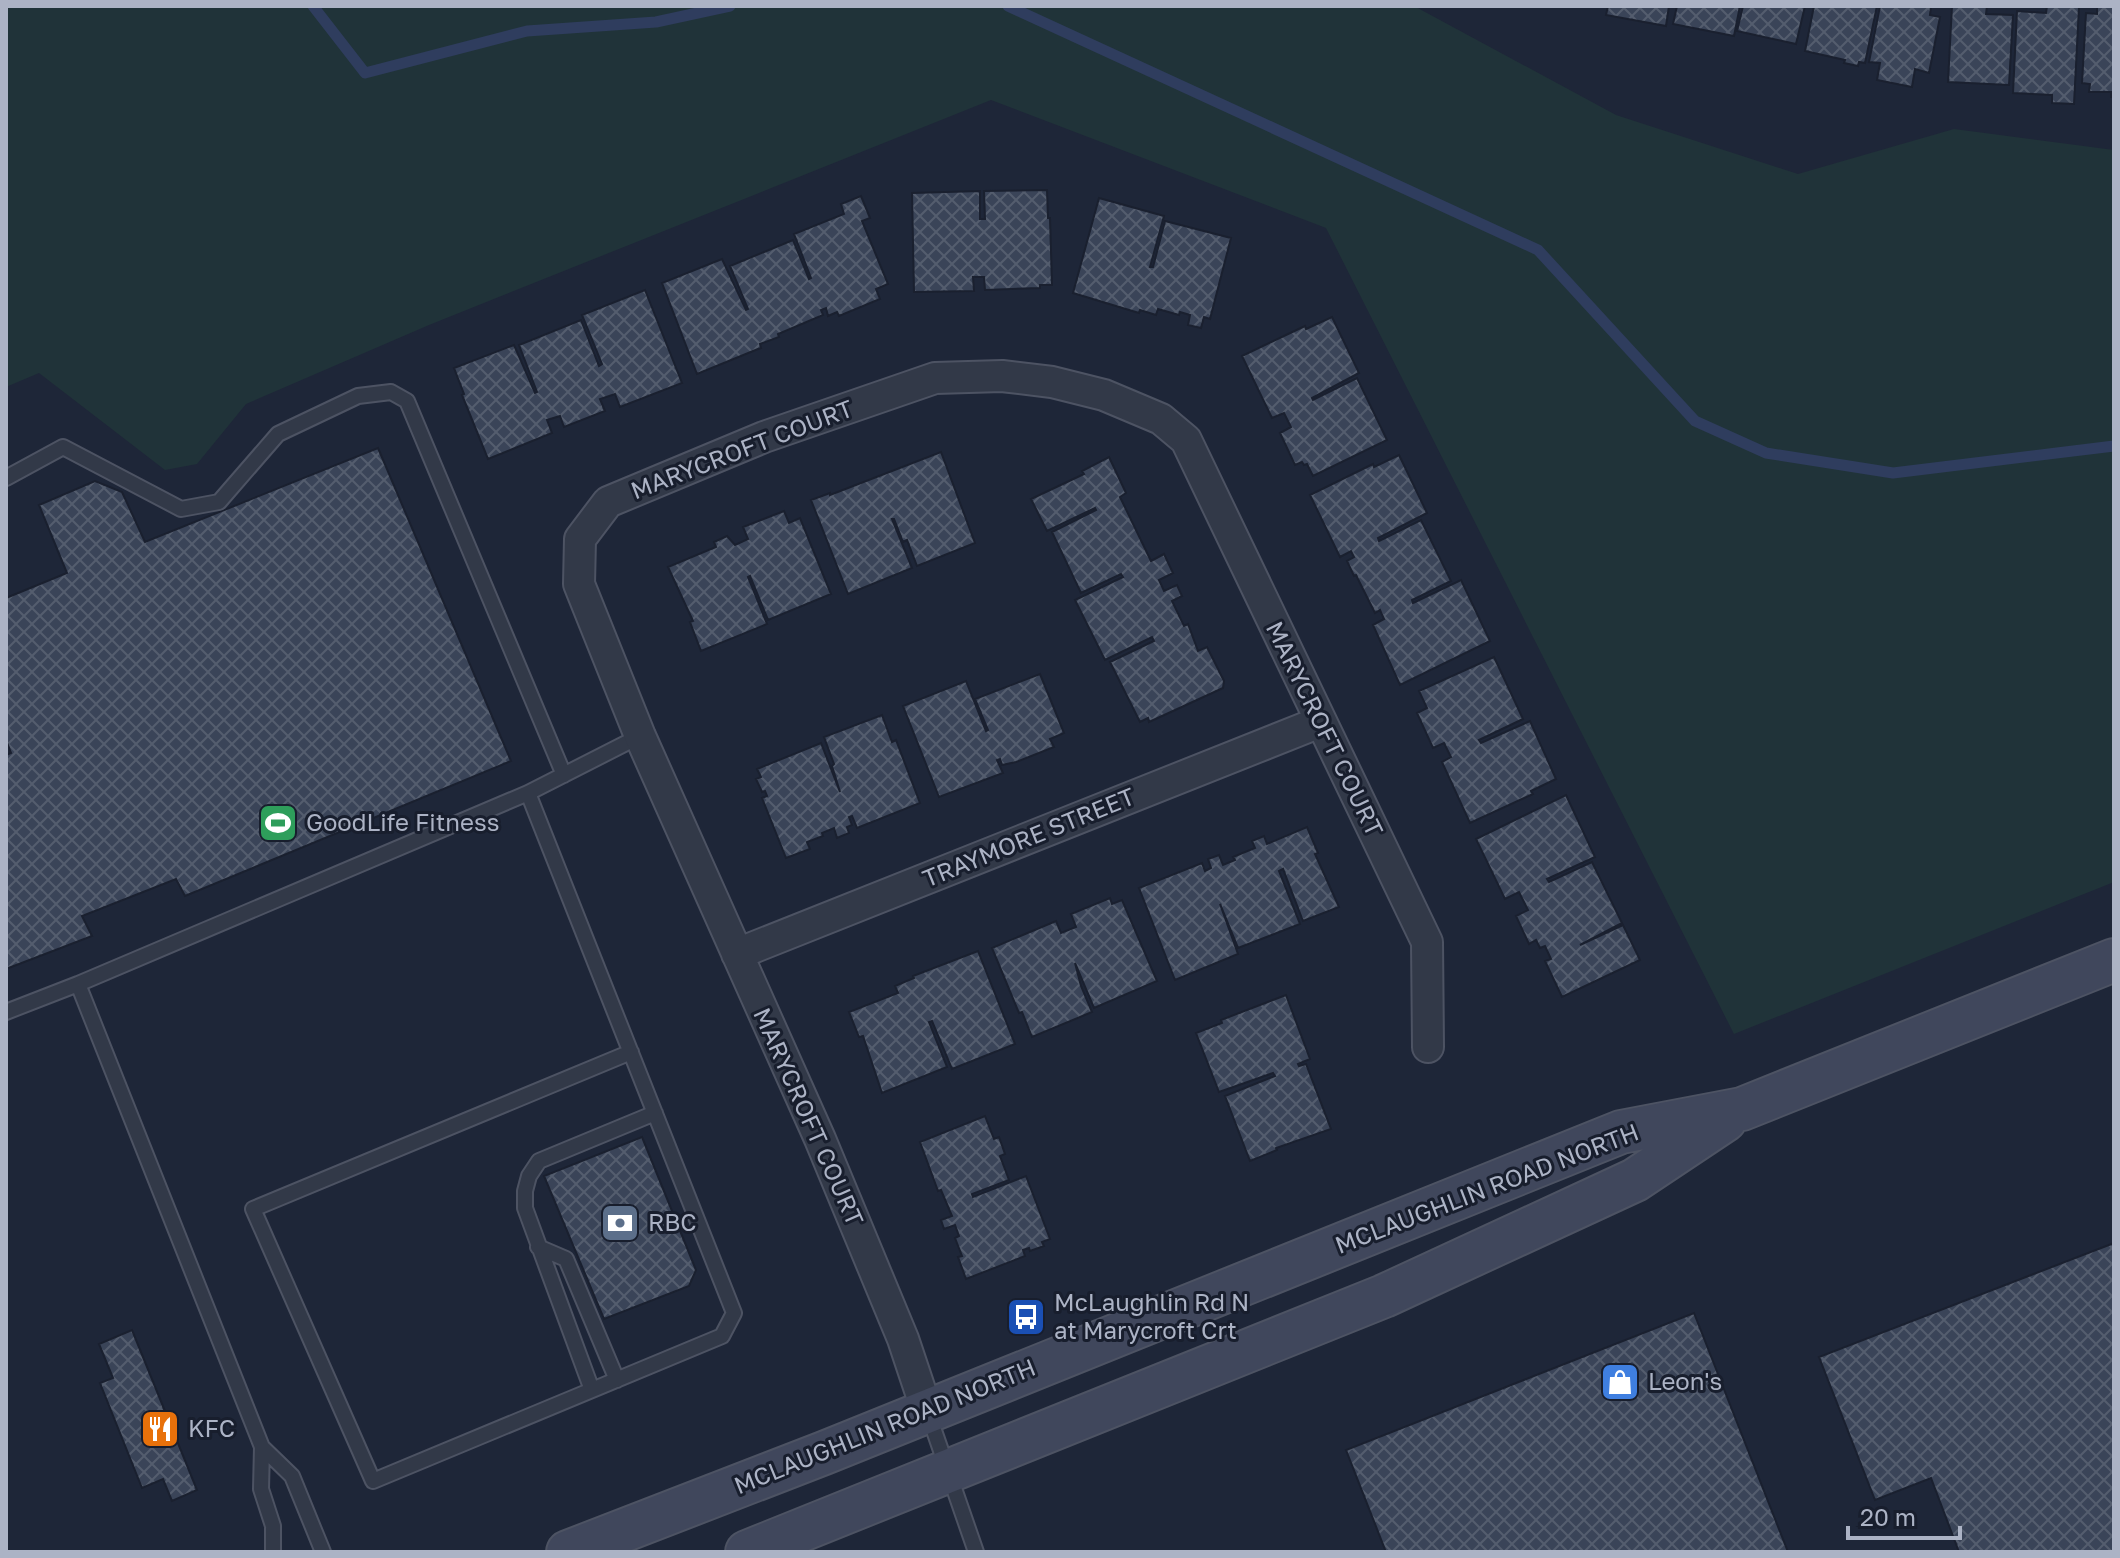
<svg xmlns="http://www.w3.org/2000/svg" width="2120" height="1558" viewBox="0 0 2120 1558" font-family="'Golos Text',sans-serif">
<defs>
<pattern id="building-cross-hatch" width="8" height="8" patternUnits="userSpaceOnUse" patternTransform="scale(2)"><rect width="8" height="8" fill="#3a4458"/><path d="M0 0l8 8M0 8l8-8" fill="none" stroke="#545d6e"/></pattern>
</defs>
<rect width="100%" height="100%" fill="#1e2638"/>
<!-- green -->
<path fill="#203339" d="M6,6H1414L1616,115L1798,174L1954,129L2114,150V882L1734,1034L1326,228L991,100L429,325L246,404L197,464L165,470L39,373L6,387Z"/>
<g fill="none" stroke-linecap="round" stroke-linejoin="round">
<!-- stream -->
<path stroke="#2f3d5e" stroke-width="11" d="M313,6L365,73L527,31L656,22L730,6
M1008,6L1538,250L1695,421L1766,453L1893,473L2114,446"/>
</g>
<!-- building -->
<path fill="url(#building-cross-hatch)" stroke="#1a202f" stroke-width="2" d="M1608,6H1669L1666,26L1606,15Z
M1677,6H1740L1734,36L1673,24Z
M1743,6H1805L1796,44L1737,31Z
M1814,6H1877L1865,63L1859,62L1858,66L1844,63L1845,60L1805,51Z
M1880,6L1931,7L1930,15L1940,17L1929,73L1915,69L1912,87L1877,80L1880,63L1869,62Z
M1952,6H1987L1986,14L2013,15L2009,85L1948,82Z
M2047,6L2079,7L2074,104L2052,103V95L2013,93L2017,11L2046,13Z
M2097,6H2114V97H2111V92H2089L2090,84L2082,83L2086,13L2097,14Z
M1047,190L1048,218H1050L1052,285H1040V288L985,290L984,277H973L974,291L914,292L912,193L980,191V219H985L984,191Z
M861,196L870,218L862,221L888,284L876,289L880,299L839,316L837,312L828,316L826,308L821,310L823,315L778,334L779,337L760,344L761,348L758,349L697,374L662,283L722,259L746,310L748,309L730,266L793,240L809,279L811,278L794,234L844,214L841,204Z
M1099,198L1164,216L1150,267H1153L1165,221L1231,238L1210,319L1204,317L1201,328L1188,325L1190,315L1180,312L1179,315L1158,309L1156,315L1140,310L1139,313L1073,293Z
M645,290L682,383L620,407L615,394L600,399L605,411L564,427L560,416L547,420L552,433L488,459L462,395L464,394L454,368L514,345L535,393L537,392L519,345L581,320L599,366L602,364L582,315Z
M1332,317L1359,373L1312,398L1313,400L1357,378L1387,440L1313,476L1307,464L1304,465L1302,462L1295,465L1280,433L1291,427L1284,413L1272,418L1242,356L1305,326L1306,329Z
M378,448L511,761L185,896L176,879L82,916L92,936L6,969V755L11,753L6,740V598L67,573L39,505L95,481L122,492L145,542Z
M941,452L975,543L917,566L907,540L903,542L894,519H892L912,568L848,594L811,500L830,493V495Z
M1399,455L1427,513L1378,538L1379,541L1421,520L1451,581L1412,600L1413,603L1461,580L1490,641L1400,685L1373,625L1384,619L1380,610L1375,613L1356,575L1354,576L1347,561L1354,557L1351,551L1340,557L1310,495L1373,464L1374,467Z
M1109,457L1126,493L1120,497L1151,561L1164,554L1173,573L1159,580L1164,591L1177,585L1182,596L1172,601L1184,626L1188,624L1198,651L1207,647L1224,681L1223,688L1149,722L1148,718L1140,722L1110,662L1154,641L1152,637L1105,660L1075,600L1123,577L1121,574L1081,593L1052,532L1096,510L1095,508L1047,531L1031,499L1084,474L1082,471Z
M784,511L789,523L800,518L831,594L768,620L750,576L748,577L767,624L701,651L690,622L693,621L668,567L716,547L714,542L727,536L735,545L748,539L743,527Z
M1494,657L1523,719L1479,740L1481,743L1530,721L1556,779L1531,791L1533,794L1470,823L1442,762L1451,757L1444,743L1433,748L1417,713L1427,708L1419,691Z
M1040,674L1064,733L1050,739L1054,747L1016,762L1002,765L1000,759L997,760L1003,773L939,797L903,706L966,681L986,731L988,730L975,699Z
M882,715L892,742L896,740L920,803L857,828L852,816L849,817L852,825L847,827L849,833L837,838L834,828L822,833L823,836L807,842L810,849L786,858L762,798L767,796L765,791L762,792L756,779L761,777L757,769L821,743L840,792L832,766L834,764L824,737Z
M1566,795L1595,857L1547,879L1549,882L1592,862L1622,923L1580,945L1623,925L1640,960L1562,997L1545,961L1551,959L1545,946L1540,948L1536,940L1529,944L1516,916L1528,910L1519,892L1505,899L1476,839Z
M1307,827L1318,853L1315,854L1339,907L1303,921L1283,869L1279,871L1300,924L1238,948L1220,904L1238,954L1175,980L1139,888L1202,863L1205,871L1211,868L1208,859L1219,855L1223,865L1235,860L1233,857L1255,848L1252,841L1264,836L1267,844Z
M1110,898L1112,904L1122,900L1157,981L1094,1008L1075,963L1081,986L1092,1012L1032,1037L1022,1012L1019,1013L992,948L1056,921L1061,933L1076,927L1071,914Z
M978,951L1015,1044L952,1069L932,1021L929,1022L947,1067L882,1093L863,1036L859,1037L849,1012L898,993L895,986L914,978L913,976Z
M1286,995L1310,1059L1298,1064L1299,1066L1306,1064L1331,1129L1276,1148L1277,1150L1250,1161L1225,1096L1275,1076L1273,1073L1219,1092L1196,1033L1222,1023L1221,1020Z
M985,1116L994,1139L999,1137L1005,1154L1000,1156L1009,1180L972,1194L973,1197L1026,1176L1050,1239L1042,1242L1044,1246L1030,1251L1029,1248L1023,1250L1025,1256L966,1279L958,1257L962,1256L955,1238L959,1236L955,1225L944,1229L941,1220L952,1216L941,1190L938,1191L920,1142Z
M642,1137L696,1270L689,1286L604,1319L544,1176Z
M2114,1243V1552H1959L1931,1478L1875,1500L1819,1357Z
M1694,1313L1788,1552H1386L1346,1450Z
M132,1330L197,1490L172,1501L163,1479L142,1488L100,1383L113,1378L99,1344Z"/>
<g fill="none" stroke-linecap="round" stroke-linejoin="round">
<!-- service casing -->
<g stroke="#4d5363" stroke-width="18">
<path id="service" d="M6,478L63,447L181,509L219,502L278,434L358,396L391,392L407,401L564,775
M528,793L734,1313L722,1336L373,1481L253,1209L631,1052
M6,1012L78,984
M538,1247L566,1259L617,1380
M592,1390L525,1208V1191L529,1176L539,1161L655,1113
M929,1416L976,1552
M262,1447L261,1489L273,1526V1552
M323,1552L292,1476L262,1447L78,984L528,793L640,736"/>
</g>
<!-- minor casing -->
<g stroke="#4d5363" stroke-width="34">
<path id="minor" d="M737,954L1320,722
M927,1411L903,1339L820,1139L640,736L579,584L580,539L608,502L764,437L935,378L1002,376L1052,382L1104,395L1161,419L1186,440L1427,942L1428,1047"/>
</g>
<!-- secondary casing -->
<g stroke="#4d5363" stroke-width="46">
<path id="secondary" d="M568,1552L824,1453L1621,1132L1742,1109L2114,960
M747,1552L1384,1296L1635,1180L1725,1120"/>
</g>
<!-- service -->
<use href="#service" stroke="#323948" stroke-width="14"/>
<!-- minor -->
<use href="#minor" stroke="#323948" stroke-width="30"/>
<!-- secondary -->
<use href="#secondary" stroke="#40475c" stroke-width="42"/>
</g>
<!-- icons -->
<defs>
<g id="stadium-square" transform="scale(2)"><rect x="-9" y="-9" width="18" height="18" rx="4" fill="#2e9e5b" stroke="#181e2d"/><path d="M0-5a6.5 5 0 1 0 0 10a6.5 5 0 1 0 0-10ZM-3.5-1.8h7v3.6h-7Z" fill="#fff"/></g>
<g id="bank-square" transform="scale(2)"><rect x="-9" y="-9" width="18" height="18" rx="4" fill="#5c6f8a" stroke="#181e2d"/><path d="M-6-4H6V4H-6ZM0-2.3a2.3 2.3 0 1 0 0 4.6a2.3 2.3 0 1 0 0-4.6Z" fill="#fff"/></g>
<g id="bus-square" transform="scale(2)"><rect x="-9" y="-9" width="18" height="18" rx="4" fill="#1a4fb4" stroke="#181e2d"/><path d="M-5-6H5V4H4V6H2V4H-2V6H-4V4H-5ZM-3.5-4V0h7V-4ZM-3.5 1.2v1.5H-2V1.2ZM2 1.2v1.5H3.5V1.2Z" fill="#fff"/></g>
<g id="shop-square" transform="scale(2)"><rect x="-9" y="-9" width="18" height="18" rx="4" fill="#3f7fe0" stroke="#181e2d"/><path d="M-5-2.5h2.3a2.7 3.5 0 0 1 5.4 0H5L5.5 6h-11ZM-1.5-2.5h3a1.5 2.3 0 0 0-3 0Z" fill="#fff"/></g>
<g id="restaurant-square" transform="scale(2)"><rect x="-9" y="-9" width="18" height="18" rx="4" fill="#e8710a" stroke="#181e2d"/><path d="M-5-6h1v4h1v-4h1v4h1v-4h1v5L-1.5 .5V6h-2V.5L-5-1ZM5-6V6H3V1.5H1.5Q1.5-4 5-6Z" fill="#fff"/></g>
</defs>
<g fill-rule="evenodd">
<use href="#stadium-square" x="278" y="823"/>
<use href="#bank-square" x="620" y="1223"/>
<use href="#bus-square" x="1026" y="1317"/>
<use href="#shop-square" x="1620" y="1382"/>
<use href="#restaurant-square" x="160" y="1429"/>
</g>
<g text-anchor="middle" stroke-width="6" stroke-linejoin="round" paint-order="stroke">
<!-- street labels -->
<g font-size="24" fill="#acb3c5" stroke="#181e2d">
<text transform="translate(742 450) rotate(-21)" y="8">MARYCROFT COURT</text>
<text transform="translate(1324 729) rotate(64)" y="8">MARYCROFT COURT</text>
<text transform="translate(1029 838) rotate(-22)" y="8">TRAYMORE STREET</text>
<text transform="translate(808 1117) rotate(66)" y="8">MARYCROFT COURT</text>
<text transform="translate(1487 1189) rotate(-21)" y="8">MCLAUGHLIN ROAD NORTH</text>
<text transform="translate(885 1427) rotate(-22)" y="8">MCLAUGHLIN ROAD NORTH</text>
</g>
<!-- poi labels -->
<g font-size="24" fill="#acb3c5" stroke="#181e2d" text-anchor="start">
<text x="306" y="831">GoodLife Fitness</text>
<text x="648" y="1231">RBC</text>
<text x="1054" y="1311">McLaughlin Rd N<tspan x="1054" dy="28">at Marycroft Crt</tspan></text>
<text x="1648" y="1390">Leon's</text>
<text x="188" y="1437">KFC</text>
</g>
</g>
<!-- border -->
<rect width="2120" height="1558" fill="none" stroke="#acb3c5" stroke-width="16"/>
<!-- scale -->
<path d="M1848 1526v12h112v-12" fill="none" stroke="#acb3c5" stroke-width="4"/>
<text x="1860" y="1526" font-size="24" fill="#acb3c5" stroke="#181e2d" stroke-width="6" paint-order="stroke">20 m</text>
</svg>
